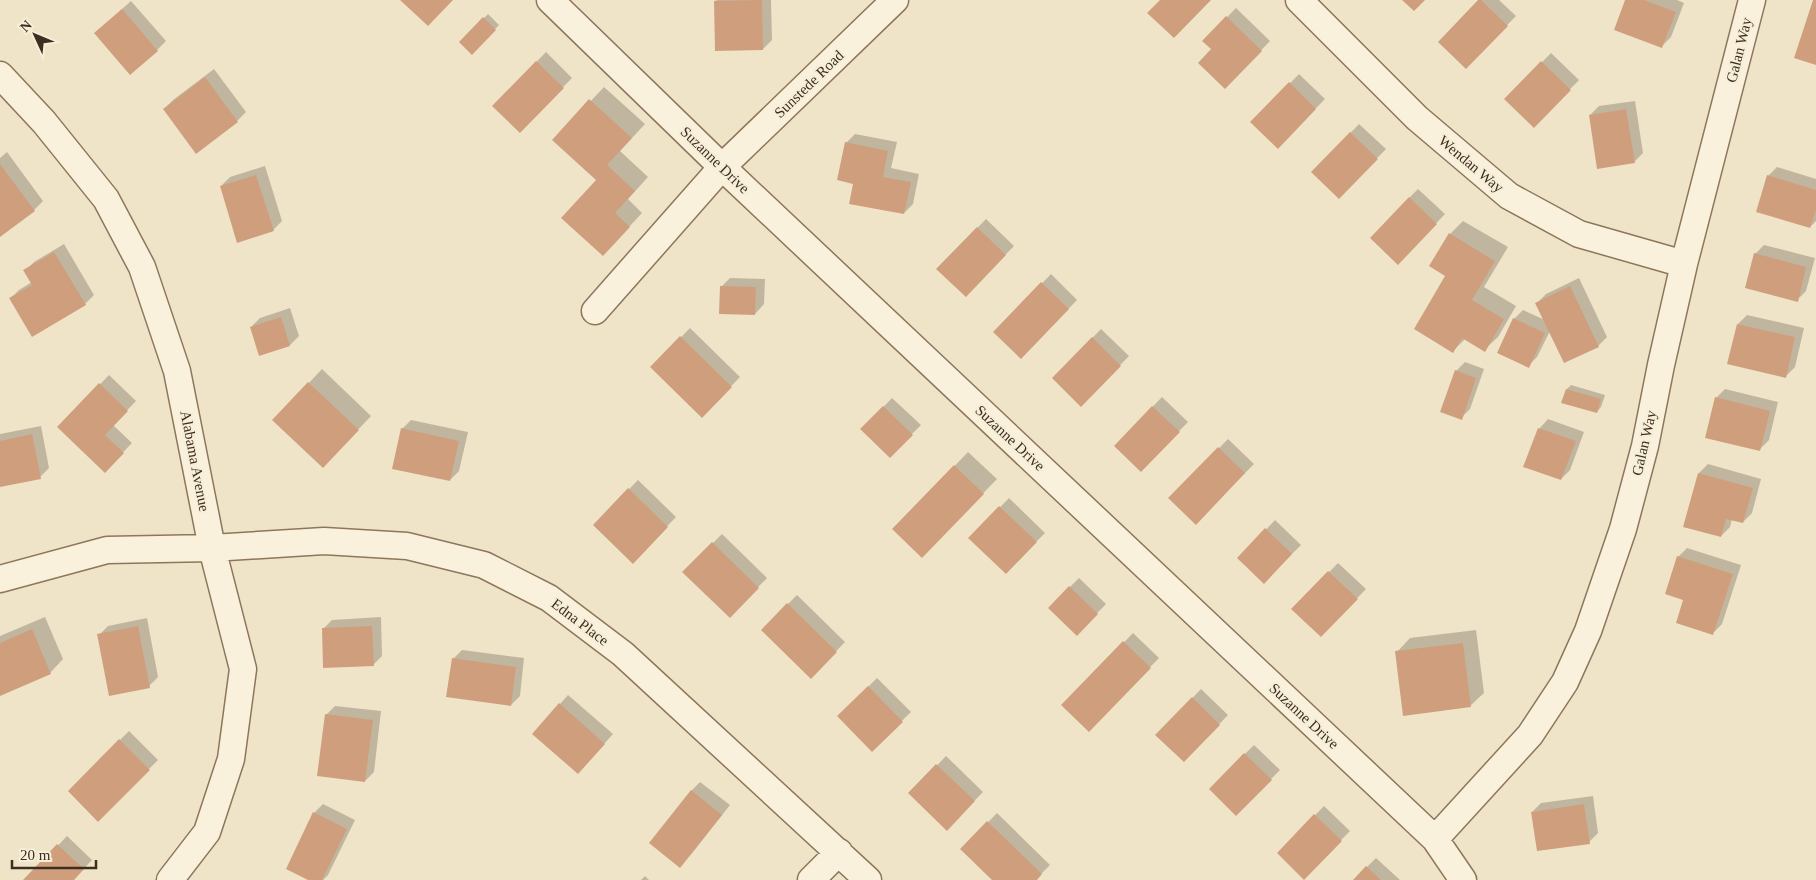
<svg xmlns="http://www.w3.org/2000/svg" width="1816" height="880" viewBox="0 0 1816 880" font-family="'Times New Roman',serif">
<rect width="100%" height="100%" fill="#f0e4c8"/>
<!-- shadow -->
<path fill="#0003" d="M717,0H771L772,40L763,49L715,1Z
M1480,0H1499L1516,16L1466,67Z
M1626,0H1677L1684,3L1671,37L1662,46Z
M131,1L166,41L157,50L95,33Z
M1236,8L1270,41L1225,88L1213,49L1204,41Z
M488,14L499,25L472,53L461,42Z
M546,52L572,78L520,131L494,106Z
M1551,53L1579,80L1534,126L1506,99Z
M214,69L246,112L237,121L164,109L173,100Z
M1299,74L1325,99L1278,147L1252,122Z
M604,87L645,124L620,151L648,177L628,199L642,213L616,241L597,180L554,140Z
M1635,101L1643,153L1634,162L1590,115L1599,106Z
M1359,124L1386,149L1339,197L1313,172Z
M855,134L897,142L891,168L919,174L913,204L904,213L854,183L846,143Z
M7,152L43,201L34,210L0,235V158Z
M265,166L282,221L273,230L221,186L230,177Z
M1777,167L1816,179V221L1810,227L1768,176Z
M1418,189L1445,214L1407,254L1409,198Z
M986,219L1014,246L966,295L938,269Z
M1463,221L1508,247L1484,287L1516,306L1498,337L1484,350L1465,339L1453,351L1447,276L1450,234Z
M64,244L94,295L85,304L10,299L19,290L32,282L25,271L34,262Z
M1764,245L1815,258L1806,291L1797,300L1755,254Z
M1051,274L1077,300L1021,358L995,332Z
M730,278L765,279L764,304L755,314L721,287Z
M1579,278L1607,337L1598,346L1550,331L1537,357L1528,366L1514,319L1523,310L1545,320L1537,303L1546,294Z
M290,308L299,336L290,345L260,355L251,327L260,318Z
M1747,315L1804,328L1795,367L1786,376L1738,324Z
M690,328L740,377L702,416L652,367Z
M1101,329L1129,356L1081,405L1053,378Z
M1465,362L1484,369L1470,409L1461,418L1456,371Z
M322,369L371,416L336,453L274,420Z
M109,375L136,401L113,425L132,443L105,471L59,427Z
M1571,385L1605,395L1601,407L1597,412L1563,402L1567,389Z
M1725,389L1778,402L1769,440L1760,449L1716,398Z
M1162,397L1188,422L1141,470L1115,446Z
M892,398L921,425L890,456L862,429Z
M1548,419L1584,432L1570,470L1561,479L1539,429Z
M411,420L468,432L459,471L450,480L402,429Z
M41,426L49,468L40,477L0,485V434Z
M1228,439L1254,464L1196,523L1170,498Z
M968,452L997,479L935,543L894,529Z
M1708,464L1761,479L1752,513L1743,522L1732,519L1730,527L1721,536L1699,473Z
M638,480L676,517L633,562L594,525Z
M1009,498L1045,533L1006,572L970,538Z
M1275,520L1301,545L1264,582L1239,558Z
M722,534L767,578L730,616L684,572Z
M1687,548L1741,565L1722,624L1713,633L1685,600L1678,557Z
M1338,563L1366,589L1321,636L1293,609Z
M1079,578L1106,604L1077,634L1049,608Z
M797,595L845,642L811,677L762,630Z
M45,617L63,659L50,673L0,694V636Z
M381,617L382,656L373,665L323,629L332,620Z
M147,618L158,677L149,686L99,635L108,626Z
M1476,630L1484,693L1470,706L1397,652L1410,638Z
M1133,633L1159,658L1089,730L1063,705Z
M462,650L524,658L520,696L511,705L453,659Z
M877,678L911,712L872,750L839,716Z
M1201,689L1228,715L1184,761L1157,735Z
M568,695L613,734L587,763L560,704Z
M335,706L381,711L374,772L365,781L326,715Z
M129,731L158,760L98,820L69,791Z
M1254,745L1280,770L1236,814L1210,789Z
M946,756L983,792L947,829L910,793Z
M700,782L730,805L689,857L691,791Z
M1593,796L1598,833L1589,842L1532,812L1541,803Z
M323,804L355,820L328,875L323,880H311L314,813Z
M1324,806L1350,831L1304,878L1278,853Z
M997,813L1050,865L1035,880H994L962,849Z
M67,836L92,860L73,880H25Z
M1376,858L1400,880H1354Z
M645,876L649,880H641Z"/>
<!-- building -->
<path fill="#cf9f7d" d="M400,0H453L428,26Z
M762,0L763,50L715,51L714,1Z
M1160,0H1211L1174,38L1147,13Z
M1402,0H1425L1414,11Z
M1478,0H1481L1508,26L1466,69L1438,42Z
M1625,0H1644L1676,12L1662,48L1614,30Z
M1813,0H1816V65L1794,58Z
M122,9L158,51L130,75L94,33Z
M1226,16L1262,51L1225,89L1198,63L1211,49L1202,41Z
M483,17L496,30L472,55L459,42Z
M536,61L564,88L520,133L492,106Z
M1541,61L1571,90L1534,128L1504,99Z
M205,77L238,122L196,154L163,109Z
M1289,82L1316,109L1278,149L1250,122Z
M589,99L632,138L607,165L635,191L615,213L630,227L603,256L561,218L596,180L552,140Z
M1626,109L1635,163L1597,169L1589,115Z
M1350,132L1378,159L1339,199L1311,172Z
M845,142L888,151L883,177L911,182L904,214L849,204L853,184L837,180Z
M0,164L35,211L0,237Z
M256,175L274,231L237,243L220,186Z
M1767,175L1816,190V210L1810,228L1756,212Z
M1409,197L1437,224L1398,265L1370,238Z
M977,227L1006,255L966,297L936,269Z
M1449,233L1495,261L1472,300L1504,319L1485,352L1462,338L1453,353L1414,329L1445,276L1429,266Z
M54,252L86,305L32,337L9,298L32,285L23,270Z
M1754,253L1806,267L1798,302L1745,288Z
M1041,282L1069,309L1021,359L993,332Z
M720,286L756,287L755,315L719,314Z
M1570,286L1599,347L1564,363L1535,303Z
M281,317L290,346L259,356L250,327Z
M1513,318L1545,333L1529,368L1497,353Z
M1737,324L1795,337L1786,378L1727,364Z
M680,336L732,387L702,418L650,367Z
M1092,337L1121,366L1081,407L1052,378Z
M1455,370L1476,378L1462,420L1440,412Z
M308,382L359,430L323,468L272,420Z
M99,383L128,411L105,435L124,453L105,473L57,427Z
M1566,389L1601,399L1597,413L1561,403Z
M1715,397L1770,411L1760,451L1705,438Z
M883,406L913,435L890,458L860,429Z
M1152,406L1180,432L1141,472L1114,446Z
M401,428L459,441L450,481L392,469Z
M1538,428L1576,441L1561,480L1523,467Z
M32,434L41,479L0,487V441Z
M1218,447L1245,473L1196,525L1168,498Z
M954,465L984,494L922,558L892,529Z
M1698,473L1753,488L1743,523L1726,519L1721,537L1683,527Z
M628,488L668,527L633,564L593,525Z
M999,506L1037,542L1006,574L968,538Z
M1265,528L1292,554L1264,584L1237,558Z
M712,542L759,588L730,618L682,572Z
M1677,556L1733,574L1713,635L1676,623L1683,600L1665,594Z
M1328,571L1358,599L1321,637L1291,609Z
M1069,586L1098,614L1077,636L1048,608Z
M787,603L837,652L811,679L761,630Z
M138,626L150,688L109,696L97,634Z
M372,626L374,666L323,668L322,628Z
M32,629L51,674L0,696V643Z
M1123,641L1151,668L1089,732L1061,705Z
M1463,643L1471,707L1403,716L1395,651Z
M452,658L516,667L511,706L446,697Z
M868,686L903,722L872,752L837,716Z
M1192,697L1220,725L1184,762L1155,735Z
M559,703L605,744L578,774L532,734Z
M325,714L373,720L365,782L317,776Z
M119,739L150,770L98,822L68,791Z
M1244,753L1272,780L1236,816L1209,789Z
M936,764L975,801L947,831L908,793Z
M691,790L722,815L680,868L649,843Z
M1584,804L1590,844L1537,851L1531,812Z
M313,812L347,829L322,880H308L286,869Z
M1314,814L1342,841L1304,880L1277,853Z
M987,821L1042,874L1037,880H992L960,849Z
M57,844L84,869L74,880H23Z
M1366,866L1381,880H1353Z"/>
<g fill="none" stroke-linecap="round" stroke-linejoin="round">
<!-- minor casing -->
<g stroke="#8d765c" stroke-width="29">
<path id="minor" d="M550,0L722,167L1435,839L1463,880
M1299,0L1417,118L1509,196L1579,234L1684,264
M0,75L44,122L106,199L142,267L177,371L212,548L243,669L231,759L207,832L170,880
M595,311L722,167L895,0
M0,579L107,550L212,548L324,541L407,546L484,565L549,598L623,654L868,880
M1435,839L1530,735L1565,682L1588,631L1623,529L1645,446L1661,365L1684,264L1752,0
M811,880L839,852"/>
</g>
<!-- minor -->
<use href="#minor" stroke="#faf1dc" stroke-width="26"/>
</g>
<g text-anchor="middle" stroke-width="4.5" stroke-linejoin="round" paint-order="stroke">
<!-- street labels -->
<g font-size="15" fill="#3d2e20" stroke="#f7eed8">
<text transform="translate(1739 50) rotate(-76)" y="5">Galan Way</text>
<text transform="translate(809 84) rotate(-44)" y="5">Sunstede Road</text>
<text transform="translate(715 160) rotate(44)" y="5">Suzanne Drive</text>
<text transform="translate(1471 164) rotate(40)" y="5">Wendan Way</text>
<text transform="translate(1010 438) rotate(43)" y="5">Suzanne Drive</text>
<text transform="translate(1644 443) rotate(-77)" y="5">Galan Way</text>
<text transform="translate(195 461) rotate(79)" y="5">Alabama Avenue</text>
<text transform="translate(580 622) rotate(37)" y="5">Edna Place</text>
<text transform="translate(1304 716) rotate(43)" y="5">Suzanne Drive</text>
</g>
</g>
<!-- north arrow -->
<g transform="translate(35 35) rotate(314)" stroke="#f7eed8" stroke-width="4" paint-order="stroke">
<path d="M0-4L9 19L0 12L-9 19Z" fill="#3d2e20"/>
<text y="-8" font-size="14" font-weight="bold" text-anchor="middle" fill="#3d2e20">N</text>
</g>
<!-- scale -->
<path d="M12 860v8h84v-8" fill="none" stroke="#3d2e20" stroke-width="2.5"/>
<text x="20" y="860" font-size="15" fill="#3d2e20" stroke="#f7eed8" stroke-width="4" paint-order="stroke">20 m</text>
</svg>
